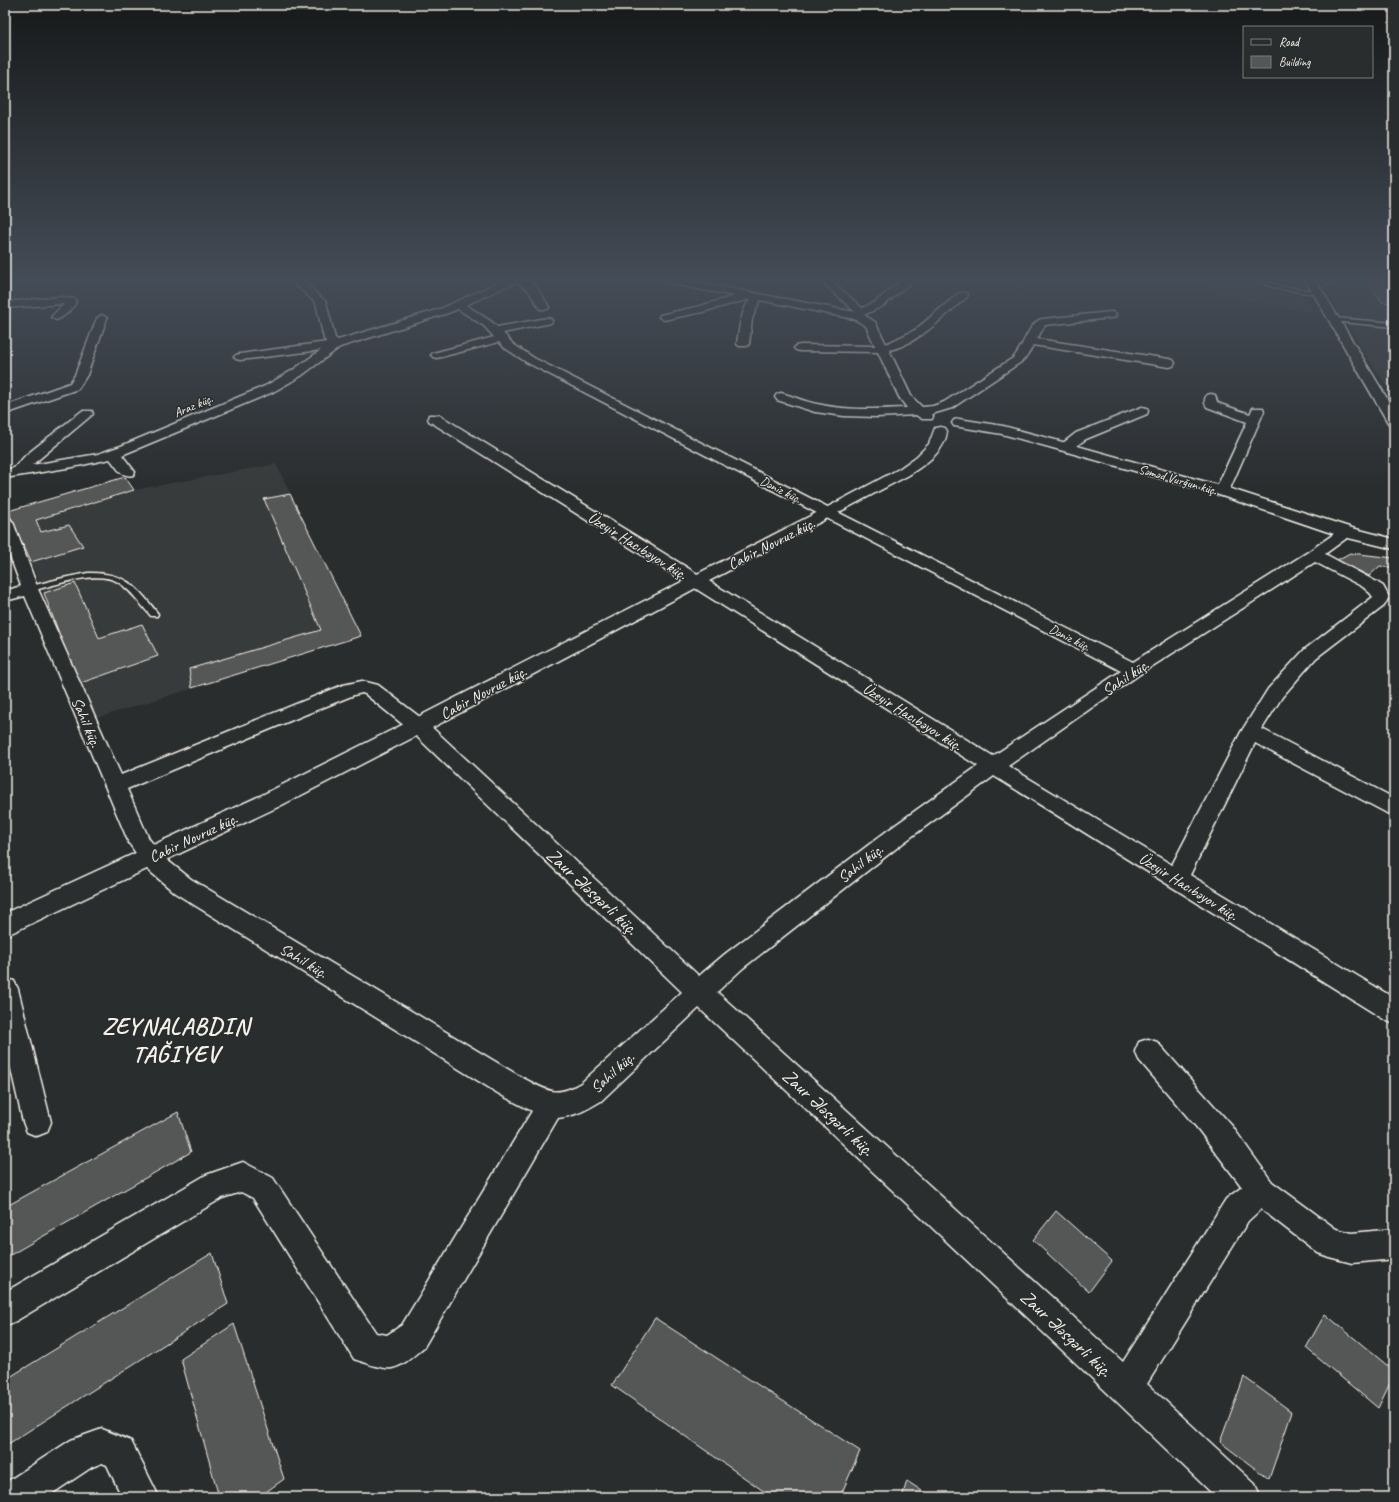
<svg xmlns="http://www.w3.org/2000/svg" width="1399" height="1502" viewBox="0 0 1399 1502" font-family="Caveat,sans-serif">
<rect width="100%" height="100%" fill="#2a2d2e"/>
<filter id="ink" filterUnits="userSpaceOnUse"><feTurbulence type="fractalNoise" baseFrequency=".025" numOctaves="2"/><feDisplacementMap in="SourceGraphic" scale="8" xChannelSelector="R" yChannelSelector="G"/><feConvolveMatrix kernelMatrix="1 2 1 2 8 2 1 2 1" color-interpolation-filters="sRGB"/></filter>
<g filter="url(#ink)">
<!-- built -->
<path fill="#373a3a" d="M1214,279H1295L1315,313L1218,295Z
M1319,279H1394V398L1342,317Z
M276,464L361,636L94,719L78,684L44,593L8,511L125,477L134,490Z"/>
<!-- building -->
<path fill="#555756" stroke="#f4f1e8" d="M1322,279H1331L1335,285H1326Z
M1366,279H1394V303L1382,302Z
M125,477L134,490L36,520L41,532L69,525L83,546L31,562L8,511Z
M290,494L361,636L192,688L189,669L321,630L264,499Z
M1350,553L1394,558V568L1380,566L1369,576L1337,560Z
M75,583L99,638L142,624L158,656L78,684L44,593Z
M178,1112L191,1152L5,1258V1207Z
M1056,1211L1112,1261L1089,1292L1033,1240Z
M212,1253L228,1304L5,1446V1380Z
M1325,1314L1394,1371V1375L1378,1408L1306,1348Z
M655,1318L860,1451L840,1497H772L612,1385Z
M234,1324L284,1479L259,1497H219L181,1359Z
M1244,1377L1292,1412L1269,1479L1220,1442Z
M907,1481L931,1497H902Z"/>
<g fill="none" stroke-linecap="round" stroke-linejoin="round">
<!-- lane casing -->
<g stroke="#f4f1e8" stroke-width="3">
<path id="lane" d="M1251,279H1259L1280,286L1320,292L1317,294L1279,289Z
M1334,318L1394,323V327L1332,321V319Z
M88,573C124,572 137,586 158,614L157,616H151C141,605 131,590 118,582C96,569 54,586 30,591L26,589L27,587L63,578Z"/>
</g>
<!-- street casing -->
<g stroke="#f4f1e8" stroke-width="3">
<path id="street" d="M289,279H300L326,302L335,338L338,340L440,309L505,279H525L536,286L549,307L548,309H540L528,290L516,282L466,305L492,322L497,327L547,318L551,319L552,321L551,323L503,333L513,344L534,358L1133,662L1308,552L1341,529L1346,527L1351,529L1354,532L1351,535L1325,554L1375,581L1383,586L1389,597L1384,606L1316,658L1282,697L1262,729L1394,798V815L1387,813L1255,743L1190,875L1394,998V1024L1385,1020L994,776L903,843L743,968L717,992L1123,1362L1226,1199L1242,1187L1198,1129L1139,1060L1135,1051L1139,1042L1148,1039L1157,1042L1232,1126L1272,1182L1336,1229L1352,1233L1394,1229V1259L1352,1263L1329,1257L1318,1253L1261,1209L1248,1221L1147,1384L1255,1484L1260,1497H1216L1114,1399L699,1008L601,1101C586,1110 575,1116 558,1118L424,1347C415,1354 404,1366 392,1368C383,1370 363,1362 354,1359L253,1198L241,1192L222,1198L16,1321L5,1326V1292L206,1175L243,1162L273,1178L376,1333L387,1335L402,1325L532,1111L501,1095L175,893L146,868L129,843L25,596L5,601V591L21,586L5,543V517L10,519L13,522L38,589L121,775L343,685L362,681L378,685L425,721L699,976L725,954L887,831L978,766L429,421L428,418L429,415H439L993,756L1121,671L526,362L505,348L499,342L437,358L433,357L431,355L433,353L494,337L484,326L458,309L448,313L340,347L301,376L273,392L122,455L135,472L133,475C121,478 117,467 110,459L73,467L5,478V470L14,468L26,455L82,411H92L93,414L32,465L98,454L121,446L265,386L293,370L321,350L240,360L236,359L234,357L236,355L240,354L327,342L324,339L316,303ZM1315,562L1363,587L1370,593L1373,597L1304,650L1268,689L1241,732L1172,865L1008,766L1140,674ZM362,693L365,694L411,731L682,992L581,1083C554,1099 547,1090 521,1077L191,879L167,860L149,839L127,789L309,713L354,695Z
M656,279H679L855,312L819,279H830L862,308L875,302L903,279H915L883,306L864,315L875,322L886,344L915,330L959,293H967L968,295L967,297C945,315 917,345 889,350L911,396L922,407L933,406L944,402L1013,358C1023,348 1029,322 1042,319L1111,312L1115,313L1116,315L1115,317L1111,318L1045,325L1037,339L1169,359L1173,360L1175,363L1173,366L1169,367L1033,345L1027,356L1021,362L952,408L932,414L933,416L932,419H922L916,415L877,417L844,416L815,412L777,400L775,397L777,394L781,393C793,396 805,402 817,404C846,411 877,409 907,408L899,397L878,352L800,351L796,350L794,348L796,346L800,345L875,346L866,326L854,319L760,300L752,319L749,344L747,346H739L737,344C739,328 741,312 750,299L702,312L664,320L659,317L660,315L696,307L735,296L661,282Z
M1305,279H1315L1394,410V425L1389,424L1387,421Z
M60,297L75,299L76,301C74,308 63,318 56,320L51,317L64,304L5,308V302Z
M102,315L107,318L87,375L78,389L5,414V406L70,383L75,375L97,318Z
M1211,394L1215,395L1217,402L1220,404L1250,414L1253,408H1263L1264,411L1229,491L1227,494L1222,495L1217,494L1215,491L1247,422L1207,407C1204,403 1204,399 1207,395Z
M1142,407L1147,408L1148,411L1147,414L1086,439L1070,450H1060L1058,447L1076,433Z
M5,978L14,981L18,989L51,1122L47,1132L37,1136L27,1132L23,1122L5,1043Z
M102,1429L131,1441L159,1497H122L107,1465L102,1463L92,1467L47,1497H5V1483L71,1440Z"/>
</g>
<!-- secondary casing -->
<g stroke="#f4f1e8" stroke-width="3">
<path id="secondary" d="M959,419L1003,426L1070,444L1228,488L1352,528L1394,539V549L1340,536L1216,494L1060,450L1002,434L954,426L952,423L954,420Z
M940,427L945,428L947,431C945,452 925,464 909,475L426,731L278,807L5,936V913L262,795L410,721L822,510L899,469L916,457L929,444L935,428Z"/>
</g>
<!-- lane -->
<use href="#lane" fill="#2a2d2e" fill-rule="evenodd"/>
<!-- street -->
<use href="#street" fill="#2a2d2e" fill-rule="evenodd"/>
<!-- secondary -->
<use href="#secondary" fill="#2a2d2e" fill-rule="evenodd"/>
</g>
</g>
<!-- sky -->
<linearGradient id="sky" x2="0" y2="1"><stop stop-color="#171919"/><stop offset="0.57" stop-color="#444c57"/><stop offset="1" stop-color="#444c57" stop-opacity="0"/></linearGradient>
<rect width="1399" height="490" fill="url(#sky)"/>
<g text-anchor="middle" stroke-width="3" stroke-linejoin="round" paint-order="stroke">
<!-- far-street labels -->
<g font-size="13" fill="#f4f1e8" stroke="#2a2d2e">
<text transform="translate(193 405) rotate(-23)" y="5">Araz küç.</text>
<text transform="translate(1178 479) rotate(16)" y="5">Səməd Vurğun küç.</text>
<text transform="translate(781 489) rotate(27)" y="5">Dәniz küç.</text>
<text transform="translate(1070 637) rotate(27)" y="5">Dәniz küç.</text>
</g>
<!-- street labels -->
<g font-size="16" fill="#f4f1e8" stroke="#2a2d2e">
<text transform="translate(771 543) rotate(-27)" y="6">Cabir Novruz küç.</text>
<text transform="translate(638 545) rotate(32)" y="6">Üzeyir Hacıbəyov küç.</text>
<text transform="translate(1125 677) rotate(-34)" y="6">Sahil küç.</text>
<text transform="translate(483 692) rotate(-28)" y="6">Cabir Novruz küç.</text>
<text transform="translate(913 716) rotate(32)" y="6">Üzeyir Hacıbəyov küç.</text>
<text transform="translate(87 722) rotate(67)" y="6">Sahil küç.</text>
<text transform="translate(193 837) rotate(-25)" y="6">Cabir Novruz küç.</text>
<text transform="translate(860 863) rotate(-38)" y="6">Sahil küç.</text>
<text transform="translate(1189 886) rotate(32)" y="6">Üzeyir Hacıbəyov küç.</text>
<text transform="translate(304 960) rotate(31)" y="6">Sahil küç.</text>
<text transform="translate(612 1072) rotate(-42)" y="6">Sahil küç.</text>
</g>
<!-- near-street labels -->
<g font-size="19" fill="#f4f1e8" stroke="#2a2d2e">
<text transform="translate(593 891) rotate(43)" y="7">Zaur Ələsgərli küç.</text>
<text transform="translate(829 1112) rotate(43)" y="7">Zaur Ələsgərli küç.</text>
<text transform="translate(1067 1333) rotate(43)" y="7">Zaur Ələsgərli küç.</text>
</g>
<!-- near-district labels -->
<g font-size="24" font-weight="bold" letter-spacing="1" fill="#f4f1e8" stroke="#2a2d2e">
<text x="176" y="1034">ZEYNALABDIN<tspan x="176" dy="28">TAĞIYEV</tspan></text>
</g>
</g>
<!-- margin -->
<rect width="1399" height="1502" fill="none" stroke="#2a2d2e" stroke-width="20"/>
<rect x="10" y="10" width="1379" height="1482" fill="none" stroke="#f4f1e8" stroke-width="1.5" filter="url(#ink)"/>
<!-- legend -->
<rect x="1243" y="26" width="130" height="52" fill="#2a2d2e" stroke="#7b7b78"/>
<rect x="1251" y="39" width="20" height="6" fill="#2a2d2e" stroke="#7b7b78"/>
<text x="1279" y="46" font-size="12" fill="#f4f1e8">Road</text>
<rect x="1251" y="56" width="20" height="12" fill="#555756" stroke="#7b7b78"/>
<text x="1279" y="66" font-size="12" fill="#f4f1e8">Building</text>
</svg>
